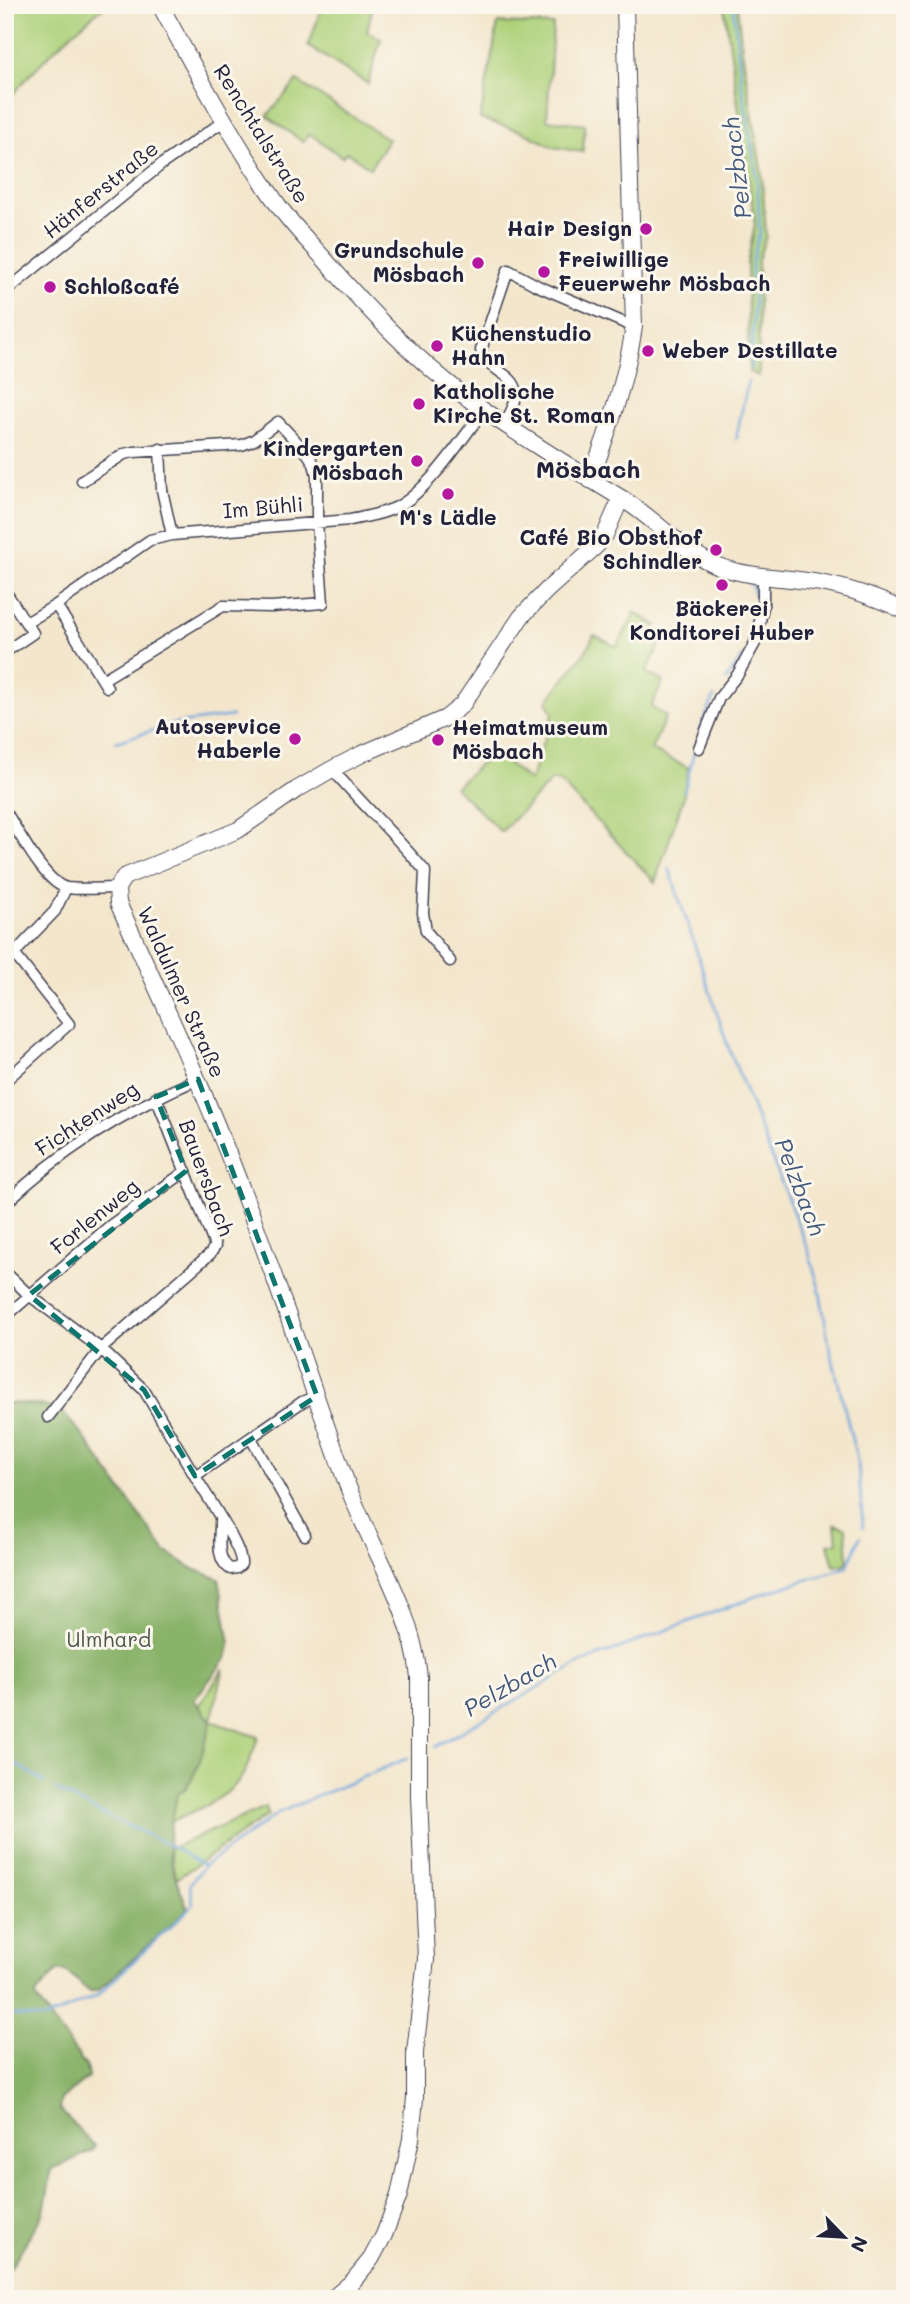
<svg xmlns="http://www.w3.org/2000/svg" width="910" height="2304" viewBox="0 0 910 2304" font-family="Mali,sans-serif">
<rect width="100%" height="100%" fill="#fbf7ec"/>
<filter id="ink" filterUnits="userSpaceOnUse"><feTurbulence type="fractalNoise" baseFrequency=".0143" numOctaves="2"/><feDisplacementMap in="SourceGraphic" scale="14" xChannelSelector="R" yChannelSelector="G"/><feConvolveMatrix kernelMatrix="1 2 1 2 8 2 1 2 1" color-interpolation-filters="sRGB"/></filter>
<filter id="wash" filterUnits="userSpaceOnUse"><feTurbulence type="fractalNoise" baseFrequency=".00686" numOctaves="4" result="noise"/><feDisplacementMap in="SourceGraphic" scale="28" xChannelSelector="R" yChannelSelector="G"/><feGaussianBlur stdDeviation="1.57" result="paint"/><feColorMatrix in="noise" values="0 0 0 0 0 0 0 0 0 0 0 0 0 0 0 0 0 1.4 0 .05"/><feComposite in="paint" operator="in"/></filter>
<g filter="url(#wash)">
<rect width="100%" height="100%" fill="#f3e6cc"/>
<!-- green -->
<path fill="#aed17a" stroke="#687a5a" stroke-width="2" d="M5,5H106C68,35 35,66 5,104Z
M323,5H373L367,31L381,39L368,84L308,46Z
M724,5H737L742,50L762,175L766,236L758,260L759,376L749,372L747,263L755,225Z
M498,23L553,25L547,120L585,124L583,152L553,147L521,131L480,119Z
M297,81L388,139L370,168L347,152L342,157L310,134L303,142L267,116Z
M635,613L657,625L653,633L663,638L646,673L663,681L651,707L666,716L651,750L689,768L683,799L655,882L560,782L552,780L501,832L455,787L493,752L530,781L553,713L547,701L586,651L594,635L617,647Z
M835,1524L846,1528L848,1561L845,1564L834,1566L828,1544L837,1542Z
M224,1668L211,1721L258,1737C254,1749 250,1762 244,1773C229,1799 198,1809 172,1821L177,1794L187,1787L211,1721L199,1706Z
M266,1807L268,1815L176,1879L169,1849Z"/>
<!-- forest -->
<path fill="#8ab36a" stroke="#566a52" stroke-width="2" d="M5,1403L43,1405L63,1413L80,1432L165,1551L194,1569L219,1579L230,1644L227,1657L194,1700L211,1721L210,1728C202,1751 198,1780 177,1795C174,1812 168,1831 169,1849C171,1869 180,1888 187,1907L184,1914L98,1990L90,1992L66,1971H57L37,1992L36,1998L86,2066L88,2078L61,2099L59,2109L95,2146L92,2151L52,2169L44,2212L5,2277Z"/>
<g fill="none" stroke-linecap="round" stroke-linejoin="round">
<!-- stream -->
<path stroke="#71a6de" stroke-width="2.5" d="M733,5L741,81L757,178L760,231L752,263L754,305L751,369
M736,439L748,381
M748,583L752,585L758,610
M726,680L742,657
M700,730L714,697
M116,742L173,724L232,716
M684,792L695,748
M669,868L728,1046L808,1250L819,1287L829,1344L858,1464L863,1527
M435,1747L580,1663L762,1594L847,1567L860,1537
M5,1757L44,1782
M56,1789C103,1819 158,1834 204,1866
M5,2014L45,2019L98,1995L193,1905L190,1884L204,1866L280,1812L408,1758"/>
</g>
</g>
<g filter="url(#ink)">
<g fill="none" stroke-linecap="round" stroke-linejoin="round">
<!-- street casing -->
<g stroke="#413f51" stroke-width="13">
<path id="street" d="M5,292L162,164L224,121
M504,424C538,371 492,381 481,350L508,270L538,286L634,327
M160,449L162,490L172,535
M82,481L124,454L134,452L242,445L254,440L278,422L308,454L314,464L317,475V523L323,603L271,607L223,606L104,679
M7,594L26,623
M56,605L107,687
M5,652L33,633L26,623L56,605L150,540L172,535L350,520C366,517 382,514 397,507C429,490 462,439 484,410
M699,748L719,698L738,674L755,643L763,607V575
M332,769C362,804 395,835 425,871L423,913L426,931L450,961
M5,811C18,830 45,884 67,888C83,890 101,888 117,888
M5,963L55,911L66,888
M5,1081L69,1024L15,955
M5,1204C60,1151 128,1109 198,1079
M5,1272L29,1295L101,1349L144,1390L195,1476L302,1402L317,1396
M5,1317L111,1225L186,1171
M48,1417L101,1349L210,1254L215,1246L156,1097
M251,1438L305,1535
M195,1476C205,1494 243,1548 241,1564L237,1568L230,1569C214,1558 221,1535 220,1518"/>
</g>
<!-- secondary casing -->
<g stroke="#413f51" stroke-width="18">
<path id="secondary" d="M160,5C197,73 234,142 278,205C292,225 310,243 326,261C367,309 412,356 462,394C513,432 567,465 621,498C655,518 684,554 721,567C752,578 787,577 820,583C850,588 877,598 905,611
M590,480C609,430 626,380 634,327L625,5
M332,2299L353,2281L371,2259L384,2235L399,2195L411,2139L415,2098V2052L426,1959L419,1797V1677C412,1607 371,1549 347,1484C312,1388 281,1291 244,1195C207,1096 162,999 118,903L117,888L124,877L238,830L296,790L332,769L362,754L446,718L462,705L521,617L547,590L597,545L605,535L621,498"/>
</g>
<!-- street -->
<use href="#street" stroke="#fff" stroke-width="10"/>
<!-- secondary -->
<use href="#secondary" stroke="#fff" stroke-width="16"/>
</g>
</g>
<!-- marked area -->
<path fill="none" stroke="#0f766e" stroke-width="5" stroke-dasharray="14 9" stroke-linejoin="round" d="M198,1079L317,1396L195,1476L144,1390L29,1295L186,1171L156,1097Z"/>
<!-- markers -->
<g fill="#b5179e" stroke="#fbf7ec" stroke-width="2.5">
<circle cx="646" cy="229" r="7"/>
<circle cx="478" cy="263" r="7"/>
<circle cx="544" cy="272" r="7"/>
<circle cx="50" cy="287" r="7"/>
<circle cx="437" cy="346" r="7"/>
<circle cx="648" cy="351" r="7"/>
<circle cx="419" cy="404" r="7"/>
<circle cx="417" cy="461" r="7"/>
<circle cx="448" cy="494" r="7"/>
<circle cx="716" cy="550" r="7"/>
<circle cx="722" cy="585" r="7"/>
<circle cx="295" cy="739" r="7"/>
<circle cx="438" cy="740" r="7"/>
</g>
<g text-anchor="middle" stroke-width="6" stroke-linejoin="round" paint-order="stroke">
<!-- street labels -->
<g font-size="21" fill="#22223b" stroke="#fbf7ec">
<text transform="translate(261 134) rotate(58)" y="7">Renchtalstraße</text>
<text transform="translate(101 190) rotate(-39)" y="7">Hänferstraße</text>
<text transform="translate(263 508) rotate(-5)" y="7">Im Bühli</text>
<text transform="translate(181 992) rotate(66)" y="7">Waldulmer Straße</text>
<text transform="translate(87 1119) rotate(-33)" y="7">Fichtenweg</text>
<text transform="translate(206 1178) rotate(70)" y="7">Bauersbach</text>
<text transform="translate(95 1217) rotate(-39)" y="7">Forlenweg</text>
</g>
<!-- poi labels -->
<g font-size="21" font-weight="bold" fill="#22223b" stroke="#fbf7ec" text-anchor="start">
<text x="632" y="236" text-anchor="end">Hair Design</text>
<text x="464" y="258" text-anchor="end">Grundschule<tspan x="464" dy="24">Mösbach</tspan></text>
<text x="558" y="267">Freiwillige<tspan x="558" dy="24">Feuerwehr Mösbach</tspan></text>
<text x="64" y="294">Schloßcafé</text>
<text x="451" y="341">Küchenstudio<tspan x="451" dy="24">Hahn</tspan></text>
<text x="662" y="358">Weber Destillate</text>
<text x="433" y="399">Katholische<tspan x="433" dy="24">Kirche St. Roman</tspan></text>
<text x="403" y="456" text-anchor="end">Kindergarten<tspan x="403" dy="24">Mösbach</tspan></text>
<text x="448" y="525" text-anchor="middle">M's Lädle</text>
<text x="702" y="545" text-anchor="end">Café Bio Obsthof<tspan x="702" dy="24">Schindler</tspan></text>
<text x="722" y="616" text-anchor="middle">Bäckerei<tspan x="722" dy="24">Konditorei Huber</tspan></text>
<text x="281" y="734" text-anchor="end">Autoservice<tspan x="281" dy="24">Haberle</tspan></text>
<text x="452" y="735">Heimatmuseum<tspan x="452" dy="24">Mösbach</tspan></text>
</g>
<!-- park labels -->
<g font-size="21" fill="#4c574e" stroke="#fbf7ec">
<text x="109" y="1647">Ulmhard</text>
</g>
<!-- water labels -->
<g font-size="23" font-style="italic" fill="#42577c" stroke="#fbf7ec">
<text transform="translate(737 168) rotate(-97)" y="8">Pelzbach</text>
<text transform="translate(800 1187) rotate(69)" y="8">Pelzbach</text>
<text transform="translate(510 1685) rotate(-30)" y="8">Pelzbach</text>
</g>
<!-- quarter labels -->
<g font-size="24" font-weight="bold" fill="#22223b" stroke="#fbf7ec">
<text x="588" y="478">Mösbach</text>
</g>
</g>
<!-- margin -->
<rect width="910" height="2304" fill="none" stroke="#fbf7ec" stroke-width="28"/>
<!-- north arrow -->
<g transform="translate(844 2237) rotate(115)" stroke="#fbf7ec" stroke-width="5" paint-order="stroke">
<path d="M0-5L12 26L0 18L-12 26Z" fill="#22223b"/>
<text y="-10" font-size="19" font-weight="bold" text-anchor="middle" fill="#22223b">N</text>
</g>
</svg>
